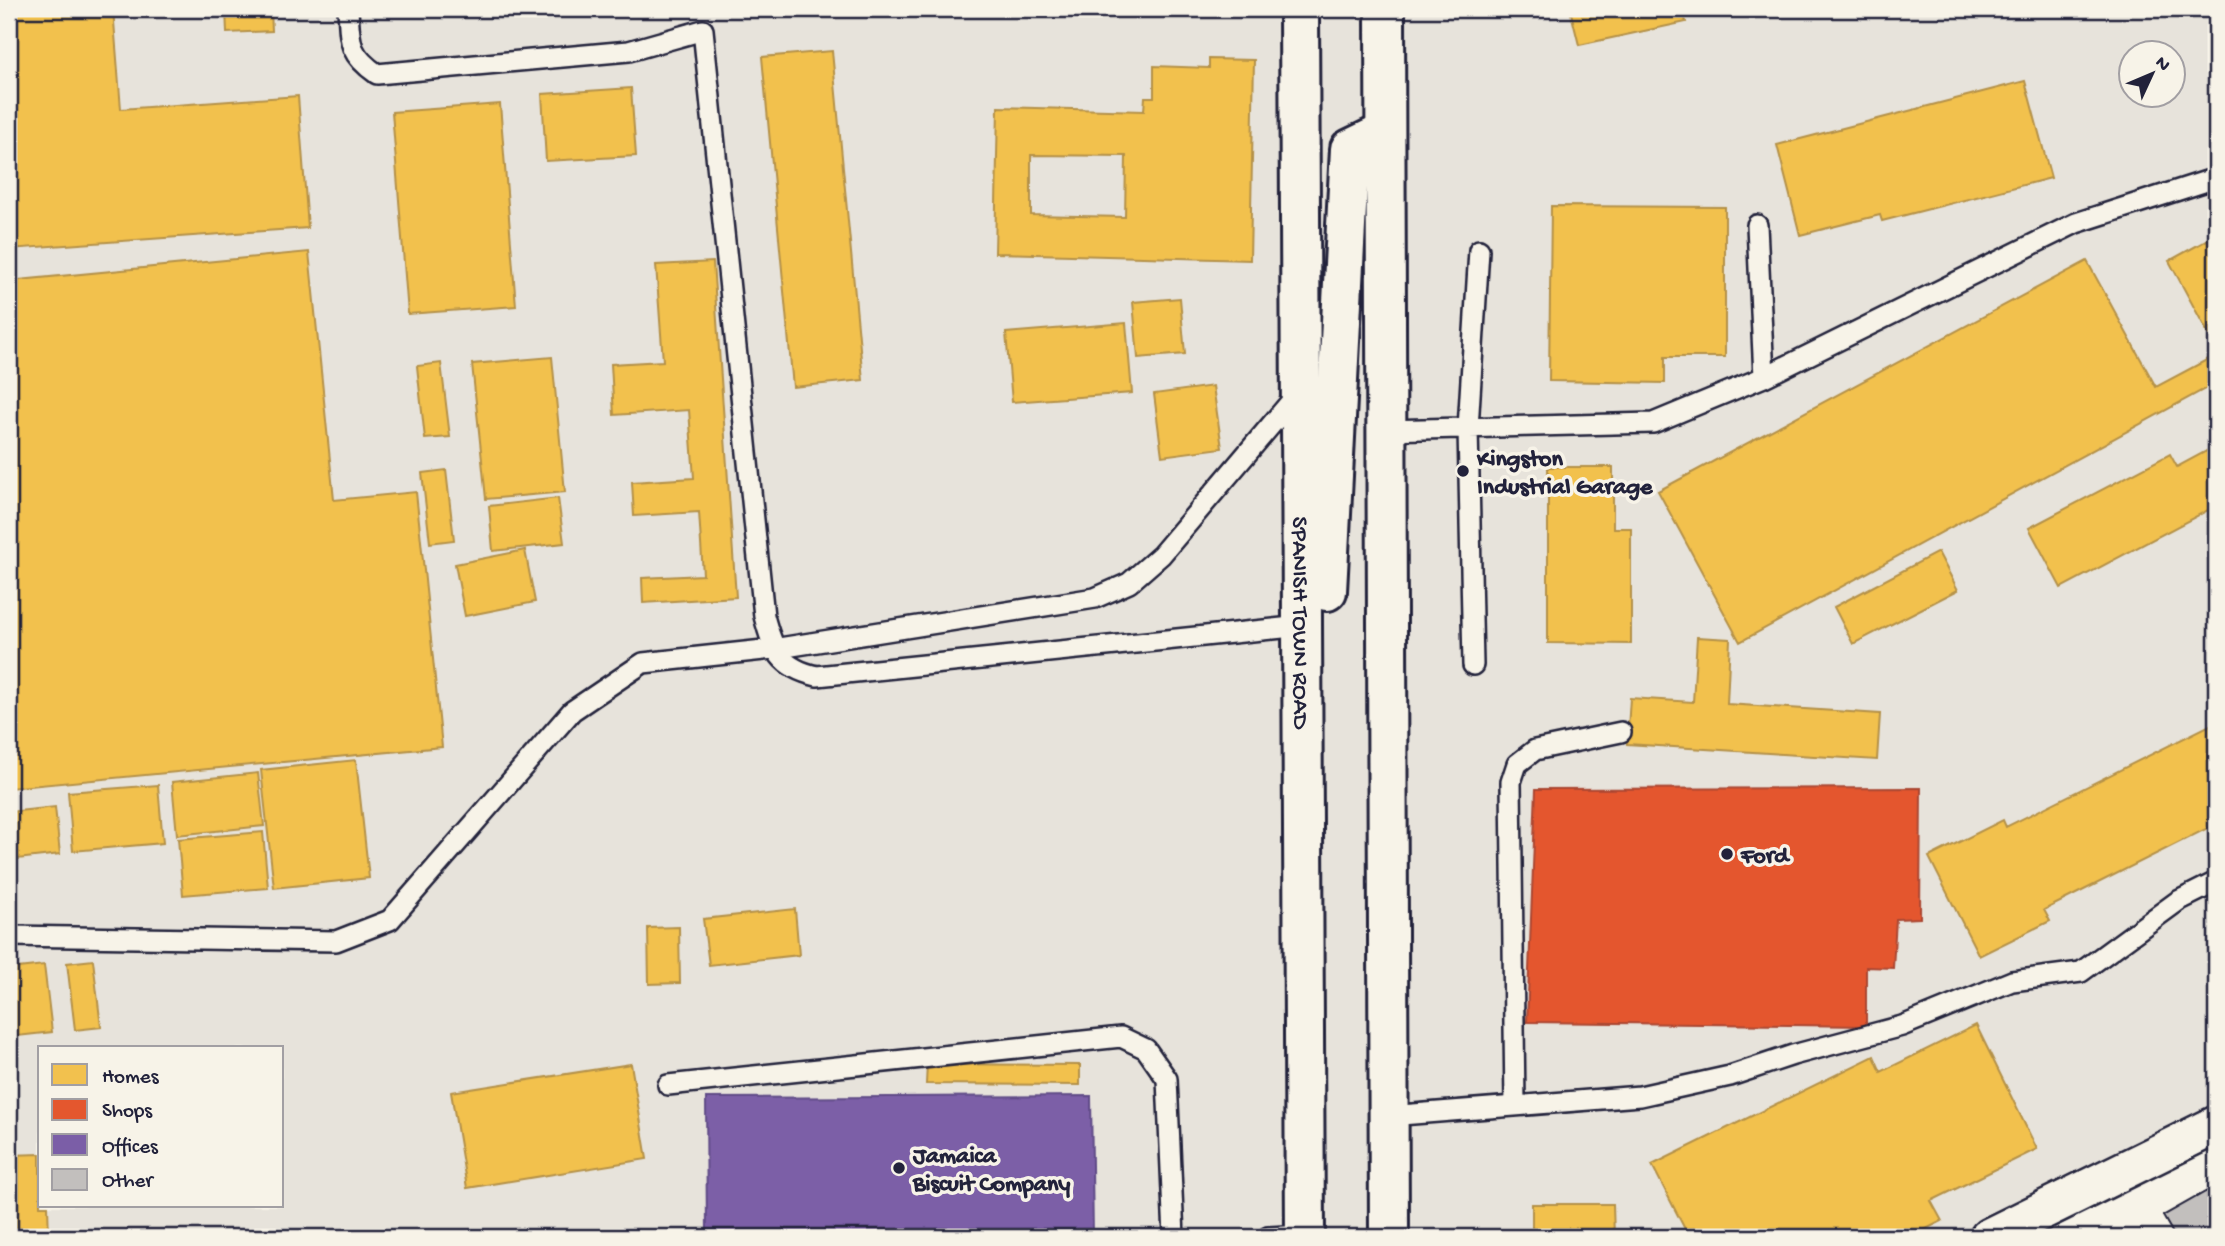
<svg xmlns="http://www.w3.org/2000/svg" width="2225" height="1246" viewBox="0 0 2225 1246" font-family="'Gochi Hand',sans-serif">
<rect width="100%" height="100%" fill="#f7f3e8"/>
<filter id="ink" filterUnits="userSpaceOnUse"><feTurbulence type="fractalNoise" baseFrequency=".0143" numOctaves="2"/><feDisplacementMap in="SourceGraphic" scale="14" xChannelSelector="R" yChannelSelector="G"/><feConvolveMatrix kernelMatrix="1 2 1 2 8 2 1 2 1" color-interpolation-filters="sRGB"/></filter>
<g filter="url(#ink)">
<!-- built -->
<path fill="#e7e3db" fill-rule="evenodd" d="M9,9H2216V1116L1972,1237H9ZM2130,52H2172V94H2130ZM40,1048H282V1206H40Z"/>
<!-- homes -->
<path fill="#f2c14e" stroke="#b49148" stroke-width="2" fill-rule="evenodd" d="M9,9H113L121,109L298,96L308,228L9,249Z
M226,9H271L272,31L227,33Z
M420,9H462L421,12Z
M1570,9H1683L1686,22L1579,45Z
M832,51L863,380L793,387L762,57Z
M1209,59L1254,60L1250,260L995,253L998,107L1144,111L1145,97H1154V66L1209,68ZM1031,155L1126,156L1125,217L1031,215Z
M2025,81L2051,178L1882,221L1880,215L1800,235L1777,145Z
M631,88L636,156L546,161L542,94Z
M500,104L516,306L408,314L392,112Z
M1551,206L1725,207V357H1665V383L1549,381Z
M2216,235V348L2169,261Z
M309,252L334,500L416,492L442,747L9,788V281Z
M2087,261L2156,387L2216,355V383L1740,642L1658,491Z
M713,262L736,597L643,603L642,578L703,575L699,512L634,516L632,482L694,478L689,410L614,415L611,364L663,361L656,265Z
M1180,298L1185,354L1138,358L1133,302Z
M1126,323L1132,393L1012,402L1006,333Z
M552,357L565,492L486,499L472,364Z
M441,363L450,437L425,439L417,366Z
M1213,386L1222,448L1162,456L1154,394Z
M2210,449L2216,461V506L2061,588L2029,528L2170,454L2177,467Z
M1548,467H1613V528H1631V644L1548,643Z
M446,470L454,540L430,543L422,473Z
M558,498L564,543L493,551L489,506Z
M525,550L535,602L465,616L455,564Z
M1938,552L1958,590L1853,644L1834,607Z
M1697,637L1730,639L1727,704L1880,714L1877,760L1627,744L1630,698L1693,702Z
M2216,722V824L2044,910L2050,921L1979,956L1929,857L2003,820L2006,827Z
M356,760L369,878L274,888L261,770Z
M258,773L264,826L177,835L172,782Z
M158,785L163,843L73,851L68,792Z
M55,807L60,854L9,860V812Z
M263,832L268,888L183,895L178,839Z
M795,909L799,955L709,965L703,919Z
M679,927L680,983L649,984L648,928Z
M93,960L101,1027L75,1030L67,963Z
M44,965L52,1032L9,1037V969Z
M1976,1025L2037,1149L1931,1201L1942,1221L1910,1237H1689L1652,1165L1874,1056L1881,1072Z
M631,1064L647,1159L467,1188L451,1092Z
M927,1064L1080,1065V1085L926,1084Z
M40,1154V1206H48L49,1237H9V1155Z
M1532,1204H1613L1614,1237H1532Z"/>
<!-- shops -->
<path fill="#e4572e" stroke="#aa4732" stroke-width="2" d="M1921,788L1920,918L1896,919L1893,968L1866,967V1026L1527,1022L1536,789Z"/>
<!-- offices -->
<path fill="#7b5ea7" stroke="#604c87" stroke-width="2" d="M1091,1096L1093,1237H707L706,1098Z"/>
<!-- building -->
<path fill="#c2bfbd" stroke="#22223b" stroke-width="2" d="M2216,1186V1237H2175L2163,1216Z"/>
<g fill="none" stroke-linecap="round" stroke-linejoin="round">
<!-- service casing -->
<g stroke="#22223b" stroke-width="24">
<path id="service" d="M348,9C350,42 348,54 377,74L629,51L703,30L764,616C773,650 780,668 817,676L1302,626
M1757,225L1764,377
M1386,430L1653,423L1764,377L2076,223L2216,178
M1473,665L1468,428L1479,250
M9,936L336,941L390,920L572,711L643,663L773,649L1095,598L1129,583L1161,555L1299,392
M668,1085L1121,1037L1146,1049L1167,1079L1174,1237
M1515,1106L1511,782L1517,764L1535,750L1621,732
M1388,1116L1640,1096L1730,1076L1793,1055L1902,1026L2012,981L2081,972L2178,901L2216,882
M1268,1237L1305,1235"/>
</g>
<!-- minor casing -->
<g stroke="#22223b" stroke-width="42">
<path id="minor" d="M1989,1237L2216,1125"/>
</g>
<!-- trunk casing -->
<g stroke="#22223b" stroke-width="44">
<g id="trunk">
<path id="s1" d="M1299,9L1305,1237"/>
<path d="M1385,9L1389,1237"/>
<path d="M1327,591L1350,149L1385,132"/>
</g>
</g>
<!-- service -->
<use href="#service" stroke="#f7f3e8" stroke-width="19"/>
<!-- minor -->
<use href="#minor" stroke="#f7f3e8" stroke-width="37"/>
<!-- trunk -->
<use href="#trunk" stroke="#f7f3e8" stroke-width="38"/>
</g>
</g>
<!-- markers -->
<g fill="#22223b" stroke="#f7f3e8" stroke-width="2.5">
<circle cx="1463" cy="471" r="7"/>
<circle cx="1727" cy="854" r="7"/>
<circle cx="899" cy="1168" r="7"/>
</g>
<g text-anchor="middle" stroke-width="7" stroke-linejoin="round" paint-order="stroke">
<!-- poi labels -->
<g font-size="24" font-weight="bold" fill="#22223b" stroke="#f7f3e8" text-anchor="start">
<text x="1477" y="465">Kingston<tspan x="1477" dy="28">Industrial Garage</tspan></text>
<text x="1741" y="862">Ford</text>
<text x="913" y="1162">Jamaica<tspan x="913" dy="28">Biscuit Company</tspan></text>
</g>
<!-- street labels -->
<g font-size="24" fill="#22223b" stroke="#f7f3e8">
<text dy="8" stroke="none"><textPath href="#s1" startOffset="614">SPANISH TOWN ROAD</textPath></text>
</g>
</g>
<!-- margin -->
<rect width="2225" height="1246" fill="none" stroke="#f7f3e8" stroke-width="35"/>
<rect x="18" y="18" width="2190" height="1211" fill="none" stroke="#22223b" stroke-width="2.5" filter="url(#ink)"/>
<!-- legend -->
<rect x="38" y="1046" width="245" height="161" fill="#f7f3e8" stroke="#a29fa3" stroke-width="2"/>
<rect x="52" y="1064" width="35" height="21" fill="#f2c14e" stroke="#a29fa3" stroke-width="2"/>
<text x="102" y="1082" font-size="21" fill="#22223b">Homes</text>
<rect x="52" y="1099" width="35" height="21" fill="#e4572e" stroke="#a29fa3" stroke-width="2"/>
<text x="102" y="1116" font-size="21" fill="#22223b">Shops</text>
<rect x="52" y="1134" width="35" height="21" fill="#7b5ea7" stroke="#a29fa3" stroke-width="2"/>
<text x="102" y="1152" font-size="21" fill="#22223b">Offices</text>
<rect x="52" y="1169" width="35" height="21" fill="#c2bfbd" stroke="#a29fa3" stroke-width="2"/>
<text x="102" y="1186" font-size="21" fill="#22223b">Other</text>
<!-- north arrow -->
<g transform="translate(2152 74) rotate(46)"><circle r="33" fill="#f7f3e8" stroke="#a29fa3" stroke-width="2"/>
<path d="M0-5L12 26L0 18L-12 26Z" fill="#22223b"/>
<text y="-10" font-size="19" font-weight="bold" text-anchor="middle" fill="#22223b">N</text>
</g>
</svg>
